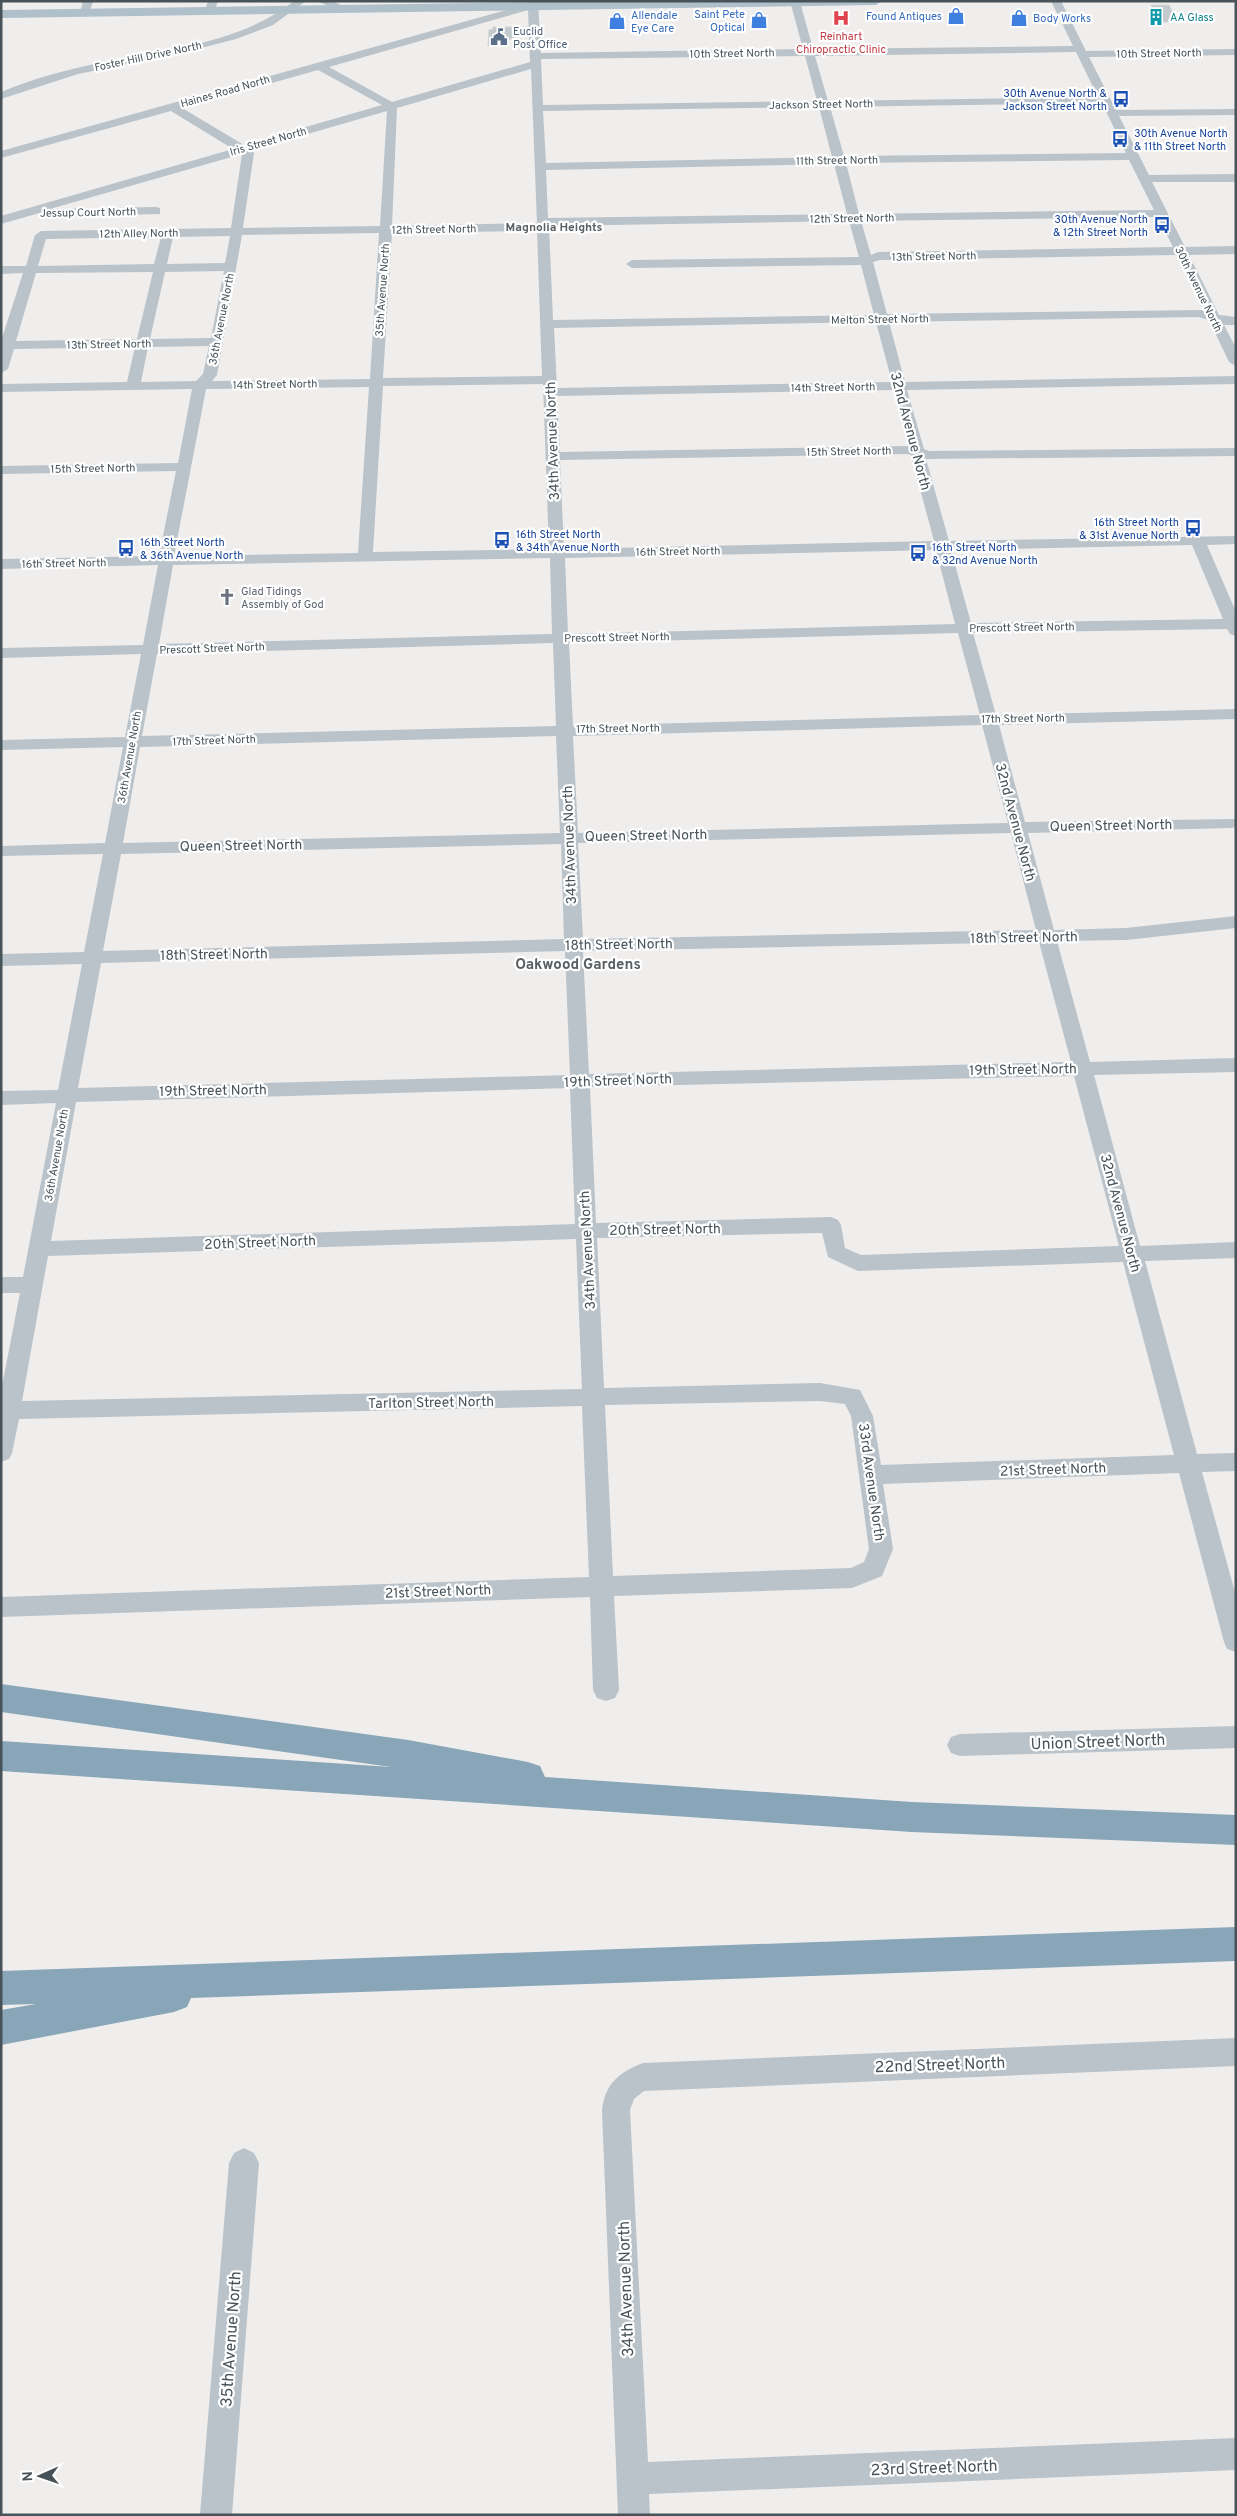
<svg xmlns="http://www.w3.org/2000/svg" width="1237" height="2516" viewBox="0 0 1237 2516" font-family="Overpass,sans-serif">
<rect width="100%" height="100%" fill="#f0eded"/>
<!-- building -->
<path fill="#c4c9cc" stroke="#d1d4d8" d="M1151,5H1169L1178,22H1160Z
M493,27H527V34L488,46L489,30L493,29Z"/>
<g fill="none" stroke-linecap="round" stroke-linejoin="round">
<!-- minor -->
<path fill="#b9c3c9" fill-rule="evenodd" d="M83,1H93L89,15L80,13Z
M208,1H218L214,12L205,10Z
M294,1H306L273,25L236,39L182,53L78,74L1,99V92C34,78 69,69 104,62C168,49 241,43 294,1Z
M316,1H332L349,9L344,12Z
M528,1H538L541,53L803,49L790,1L800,2L813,49L1073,46L1051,1H1061L1086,51L1236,49V55L1089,57L1116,110L1236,109V115L1119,116L1149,175L1236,174V182H1152L1185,247L1236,246V254L1189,255L1219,315L1236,317V325H1224L1236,348V366L1229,362L1209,320L1198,317L889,322L905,382L1236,376V384L907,390L924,449L929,451L1236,448V456L926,459L949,541L1236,536V544L1207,545L1236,612V636L1230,634L1227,629L973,633L996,715L1236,709V719L999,725L1025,822L1236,819V827L1231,828L1028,833L1054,930L1126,928L1236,916V928L1126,940L1057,941L1090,1062L1236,1058V1072L1094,1075L1140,1246L1236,1242V1258L1145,1261L1197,1454L1236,1453V1471L1202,1472L1236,1596V1652L1227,1649L1224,1642L1179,1473L883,1484L893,1549L882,1576L852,1588L614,1596L619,1690L615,1698L606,1701L597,1698L593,1690L590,1597L1,1617V1597L589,1577L582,1406L19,1419L12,1453L9,1459L1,1462V1391L20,1293H1V1277H23L56,1103L1,1105V1091L58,1090L82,964L1,966V954L84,952L103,854L1,856V846L105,843L123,747L1,750V740L125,737L141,654L1,658V648L143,645L158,565L1,569V559L159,556L176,471L1,474V466L178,463L192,389L1,392V384L127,382L135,347L14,349L8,369L1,373V341L23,273L1,274V266H26L35,235L41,231L231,228L242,154L50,209L156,207L160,208V214L48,217L44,216L43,212L1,224V216L233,149L171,111L1,158V151L528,4ZM528,10L530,62L392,102L329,67ZM1076,52L1098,97L828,101L815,56ZM805,56L817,101L543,105L541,59ZM531,69L537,223L392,226L397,108ZM318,70L382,105L244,145L182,108ZM1102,103L1126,153L844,156L830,107ZM819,107L832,157L546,163L543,111ZM387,111L380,226L243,228L254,153L252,150ZM1129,160L1154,210L859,214L846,163ZM834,164L847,214L548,218L546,170ZM1158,217L1173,247L878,252L871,255L861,221ZM849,221L859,257L632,260L626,264L632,268L861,265L874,315L553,320L549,226ZM537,231L542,376L383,378L392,233ZM379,233L370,379L212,381L217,375L242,235ZM230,236L225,263L167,264L173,237ZM161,237L154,264L38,266L46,239ZM1176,255L1204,310L887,314L873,262L880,260ZM224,271L211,338L150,339L165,272ZM153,272L137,339L16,341L36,273ZM876,322L892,382L557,388L554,328ZM209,346L203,374L196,381L141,382L148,347ZM543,384L549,549L373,552L383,386ZM369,387L358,553L174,556L206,389ZM894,390L909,446L560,452L557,396ZM908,454L911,455L934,541L564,549L560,460ZM1192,545L1223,619L971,623L951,550ZM936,550L955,624L568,634L565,558ZM550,558L552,634L159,644L173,565ZM958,633L980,715L573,726L569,643ZM553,643L556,726L142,736L157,654ZM982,725L1008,823L578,833L573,736ZM556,736L560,833L123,843L140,747ZM1011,833L1036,930L583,939L578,843ZM561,844L564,939L103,951L121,854ZM1039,942L1071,1062L589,1074L583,951ZM565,951L570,1075L78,1088L101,963ZM1074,1076L1119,1246L861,1255L845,1248L841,1225L838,1220L831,1217L596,1223L590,1087ZM570,1088L575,1224L51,1241L76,1102ZM822,1233L828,1257L858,1271L1123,1262L1174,1455L881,1465L873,1416L860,1390L820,1383L604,1388L597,1238ZM576,1239L582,1389L22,1401L48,1256ZM820,1401L845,1404L851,1416L869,1549L864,1562L851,1568L613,1576L605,1405Z
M1236,1726V1748L960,1756L951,1753L947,1745L951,1737L960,1734Z
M1236,2038V2066L644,2091L634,2099L630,2110L648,2462L1236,2438V2470L649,2494L650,2515H618L602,2110C605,2084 619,2072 643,2063Z
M244,2148L254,2153L259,2163L232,2515H200L229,2163L234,2153Z"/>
<!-- major -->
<path fill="#afc0ca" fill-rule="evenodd" d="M605,1H882L876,5L1,18V10Z"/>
<!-- highway -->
<path fill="#88a6b8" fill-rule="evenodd" d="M1,1684L408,1740L528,1762L540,1766L545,1777L912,1802L1236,1815V1845L912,1832L1,1771V1741L391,1767L1,1712Z
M1236,1927V1961L191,1998L187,2007L174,2012L1,2045V2010L36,2004L1,2005V1971Z"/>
</g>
<!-- icons -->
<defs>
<g id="shop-bare" transform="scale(1.35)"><path d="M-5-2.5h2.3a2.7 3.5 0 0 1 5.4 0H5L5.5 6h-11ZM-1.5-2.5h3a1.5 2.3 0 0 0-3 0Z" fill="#3f7fe0" stroke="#fff" stroke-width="2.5" paint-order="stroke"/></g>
<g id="building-bare" transform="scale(1.35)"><path d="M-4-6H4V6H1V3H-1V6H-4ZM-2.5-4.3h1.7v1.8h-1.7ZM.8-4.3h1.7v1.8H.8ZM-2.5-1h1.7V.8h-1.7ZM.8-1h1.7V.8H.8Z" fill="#0f9aa8" stroke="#fff" stroke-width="2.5" paint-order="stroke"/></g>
<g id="hospital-bare" transform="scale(1.35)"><path d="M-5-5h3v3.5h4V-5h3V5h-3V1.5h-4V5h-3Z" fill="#e0444e" stroke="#fff" stroke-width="2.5" paint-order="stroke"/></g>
<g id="civic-bare" transform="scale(1.35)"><path d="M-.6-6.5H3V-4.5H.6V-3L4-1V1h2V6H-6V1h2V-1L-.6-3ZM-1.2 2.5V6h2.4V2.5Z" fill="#5c6f8a" stroke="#fff" stroke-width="2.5" paint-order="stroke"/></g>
<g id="bus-bare" transform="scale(1.35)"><path d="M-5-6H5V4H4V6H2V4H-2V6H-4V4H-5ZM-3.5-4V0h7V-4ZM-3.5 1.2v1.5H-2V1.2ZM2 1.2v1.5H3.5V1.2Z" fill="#1a4fb4" stroke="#fff" stroke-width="2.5" paint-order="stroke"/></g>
<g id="church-bare" transform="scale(1.35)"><path d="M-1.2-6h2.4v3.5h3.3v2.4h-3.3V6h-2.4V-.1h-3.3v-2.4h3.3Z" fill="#6b7280" stroke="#fff" stroke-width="2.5" paint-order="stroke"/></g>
</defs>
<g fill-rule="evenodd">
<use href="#shop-bare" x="956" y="16"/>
<use href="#building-bare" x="1156" y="17"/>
<use href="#hospital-bare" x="841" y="18"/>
<use href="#shop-bare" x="1019" y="18"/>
<use href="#shop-bare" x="759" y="20"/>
<use href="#shop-bare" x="617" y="21"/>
<use href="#civic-bare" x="499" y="37"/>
<use href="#bus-bare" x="1121" y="99"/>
<use href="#bus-bare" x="1120" y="139"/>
<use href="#bus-bare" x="1162" y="225"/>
<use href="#bus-bare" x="1193" y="528"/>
<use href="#bus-bare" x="502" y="540"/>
<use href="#bus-bare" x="126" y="548"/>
<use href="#bus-bare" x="918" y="553"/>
<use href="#church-bare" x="227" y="597"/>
</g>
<g text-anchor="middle" stroke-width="4.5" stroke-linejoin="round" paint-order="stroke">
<!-- far-shop labels -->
<g font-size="11" fill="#366cbe" stroke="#fff" text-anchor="end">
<text x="745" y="18">Saint Pete<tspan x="745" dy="13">Optical</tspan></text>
<text x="631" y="19" text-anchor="start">Allendale<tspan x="631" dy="13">Eye Care</tspan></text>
<text x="942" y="20">Found Antiques</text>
<text x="1033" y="22" text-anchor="start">Body Works</text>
</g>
<!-- far-culture labels -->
<g font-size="11" fill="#0d838f" stroke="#fff" text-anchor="start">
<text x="1170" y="21">AA Glass</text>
</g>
<!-- far-service labels -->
<g font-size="11" fill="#4e5e75" stroke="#fff" text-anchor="start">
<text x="513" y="35">Euclid<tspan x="513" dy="13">Post Office</tspan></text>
</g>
<!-- far-health labels -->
<g font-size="11" fill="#be3a42" stroke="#fff">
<text x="841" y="40">Reinhart<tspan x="841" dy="13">Chiropractic Clinic</tspan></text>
</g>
<!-- far-street labels -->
<g font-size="11" fill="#475359" stroke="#fff">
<text transform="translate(732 53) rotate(-1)" y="4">10th Street North</text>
<text transform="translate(1159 53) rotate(-1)" y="4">10th Street North</text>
<text transform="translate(148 56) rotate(-12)" y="4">Foster Hill Drive North</text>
<text transform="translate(225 91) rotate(-16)" y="4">Haines Road North</text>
<text transform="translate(821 104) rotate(-1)" y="4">Jackson Street North</text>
<text transform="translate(268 141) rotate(-16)" y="4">Iris Street North</text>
<text transform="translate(837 160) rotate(-1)" y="4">11th Street North</text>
<text transform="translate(88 212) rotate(-1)" y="4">Jessup Court North</text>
<text transform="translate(852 218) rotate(-1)" y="4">12th Street North</text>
<text transform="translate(434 229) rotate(-1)" y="4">12th Street North</text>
<text transform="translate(139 233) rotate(-1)" y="4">12th Alley North</text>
<text transform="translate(934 256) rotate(-1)" y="4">13th Street North</text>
<text transform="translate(1199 289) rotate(64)" y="4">30th Avenue North</text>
<text transform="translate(382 290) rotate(-86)" y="4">35th Avenue North</text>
<text transform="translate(221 319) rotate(-79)" y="4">36th Avenue North</text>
<text transform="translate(880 319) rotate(-1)" y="4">Melton Street North</text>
<text transform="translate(109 344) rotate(-1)" y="4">13th Street North</text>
<text transform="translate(275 384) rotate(-1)" y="4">14th Street North</text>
<text transform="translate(833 387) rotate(-1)" y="4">14th Street North</text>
<text transform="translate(849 451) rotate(-1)" y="4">15th Street North</text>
<text transform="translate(93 468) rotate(-1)" y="4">15th Street North</text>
<text transform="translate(678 551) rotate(-1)" y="4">16th Street North</text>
<text transform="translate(64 563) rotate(-1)" y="4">16th Street North</text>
<text transform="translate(1022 627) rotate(-1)" y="4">Prescott Street North</text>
<text transform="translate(617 637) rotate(-1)" y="4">Prescott Street North</text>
<text transform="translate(212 648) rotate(-2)" y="4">Prescott Street North</text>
<text transform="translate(1023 718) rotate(-1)" y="4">17th Street North</text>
<text transform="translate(618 728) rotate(-1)" y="4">17th Street North</text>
<text transform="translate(214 740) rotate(-2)" y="4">17th Street North</text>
<text transform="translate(129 757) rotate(-80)" y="4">36th Avenue North</text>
<text transform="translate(56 1155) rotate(-80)" y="4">36th Avenue North</text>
</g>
<!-- far-transit labels -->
<g font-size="11" fill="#164399" stroke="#fff" text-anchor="start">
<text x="1107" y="97" text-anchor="end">30th Avenue North &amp;<tspan x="1107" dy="13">Jackson Street North</tspan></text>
<text x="1134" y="137">30th Avenue North<tspan x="1134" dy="13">&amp; 11th Street North</tspan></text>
<text x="1148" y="223" text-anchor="end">30th Avenue North<tspan x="1148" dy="13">&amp; 12th Street North</tspan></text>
<text x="1179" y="526" text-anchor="end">16th Street North<tspan x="1179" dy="13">&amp; 31st Avenue North</tspan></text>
<text x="516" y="538">16th Street North<tspan x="516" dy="13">&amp; 34th Avenue North</tspan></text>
<text x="140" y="546">16th Street North<tspan x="140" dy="13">&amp; 36th Avenue North</tspan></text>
<text x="932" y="551">16th Street North<tspan x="932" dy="13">&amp; 32nd Avenue North</tspan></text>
</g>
<!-- far-worship labels -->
<g font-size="11" fill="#5b616d" stroke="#fff" text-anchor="start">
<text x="241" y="595">Glad Tidings<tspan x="241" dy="13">Assembly of God</tspan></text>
</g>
<!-- far-neighbourhood labels -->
<g font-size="12" font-weight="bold" fill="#5a5e61" stroke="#fff">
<text x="554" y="231">Magnolia Heights</text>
</g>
<!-- street labels -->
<g font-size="14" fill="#475359" stroke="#fff">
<text transform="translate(911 431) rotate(75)" y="5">32nd Avenue North</text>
<text transform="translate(552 441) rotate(-92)" y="5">34th Avenue North</text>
<text transform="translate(1016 822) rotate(75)" y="5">32nd Avenue North</text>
<text transform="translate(1111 825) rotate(-1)" y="5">Queen Street North</text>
<text transform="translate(646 835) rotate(-1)" y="5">Queen Street North</text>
<text transform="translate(241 845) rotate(-1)" y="5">Queen Street North</text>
<text transform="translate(569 845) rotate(-92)" y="5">34th Avenue North</text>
<text transform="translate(1024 937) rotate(-1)" y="5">18th Street North</text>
<text transform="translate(619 944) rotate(-1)" y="5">18th Street North</text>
<text transform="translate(214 954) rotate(-1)" y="5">18th Street North</text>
<text transform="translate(1023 1069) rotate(-1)" y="5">19th Street North</text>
<text transform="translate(618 1080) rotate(-2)" y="5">19th Street North</text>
<text transform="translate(213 1090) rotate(-1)" y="5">19th Street North</text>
<text transform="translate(1121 1213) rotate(75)" y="5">32nd Avenue North</text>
<text transform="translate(665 1229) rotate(-1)" y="5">20th Street North</text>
<text transform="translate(260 1242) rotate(-2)" y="5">20th Street North</text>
<text transform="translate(587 1250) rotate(-93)" y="5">34th Avenue North</text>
<text transform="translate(431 1402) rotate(-1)" y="5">Tarlton Street North</text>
<text transform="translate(1053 1469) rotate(-2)" y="5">21st Street North</text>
<text transform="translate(872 1482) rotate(82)" y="5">33rd Avenue North</text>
<text transform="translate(438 1591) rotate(-2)" y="5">21st Street North</text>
</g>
<!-- neighbourhood labels -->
<g font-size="15" font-weight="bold" fill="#5a5e61" stroke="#fff">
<text x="578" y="969">Oakwood Gardens</text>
</g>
<!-- near-street labels -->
<g font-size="16" fill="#475359" stroke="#fff">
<text transform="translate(1098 1741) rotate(-2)" y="6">Union Street North</text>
<text transform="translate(940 2064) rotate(-2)" y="6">22nd Street North</text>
<text transform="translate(625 2289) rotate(-92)" y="6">34th Avenue North</text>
<text transform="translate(230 2339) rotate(-86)" y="6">35th Avenue North</text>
<text transform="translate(934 2467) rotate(-2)" y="6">23rd Street North</text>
</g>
</g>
<!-- border -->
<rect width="1237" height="2516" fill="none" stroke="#475359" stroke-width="5"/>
<!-- north arrow -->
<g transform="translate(40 2476) rotate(268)" stroke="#ffffff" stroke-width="4" paint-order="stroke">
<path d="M0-4L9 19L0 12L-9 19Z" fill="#475359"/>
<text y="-8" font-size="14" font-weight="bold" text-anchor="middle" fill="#475359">N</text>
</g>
</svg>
